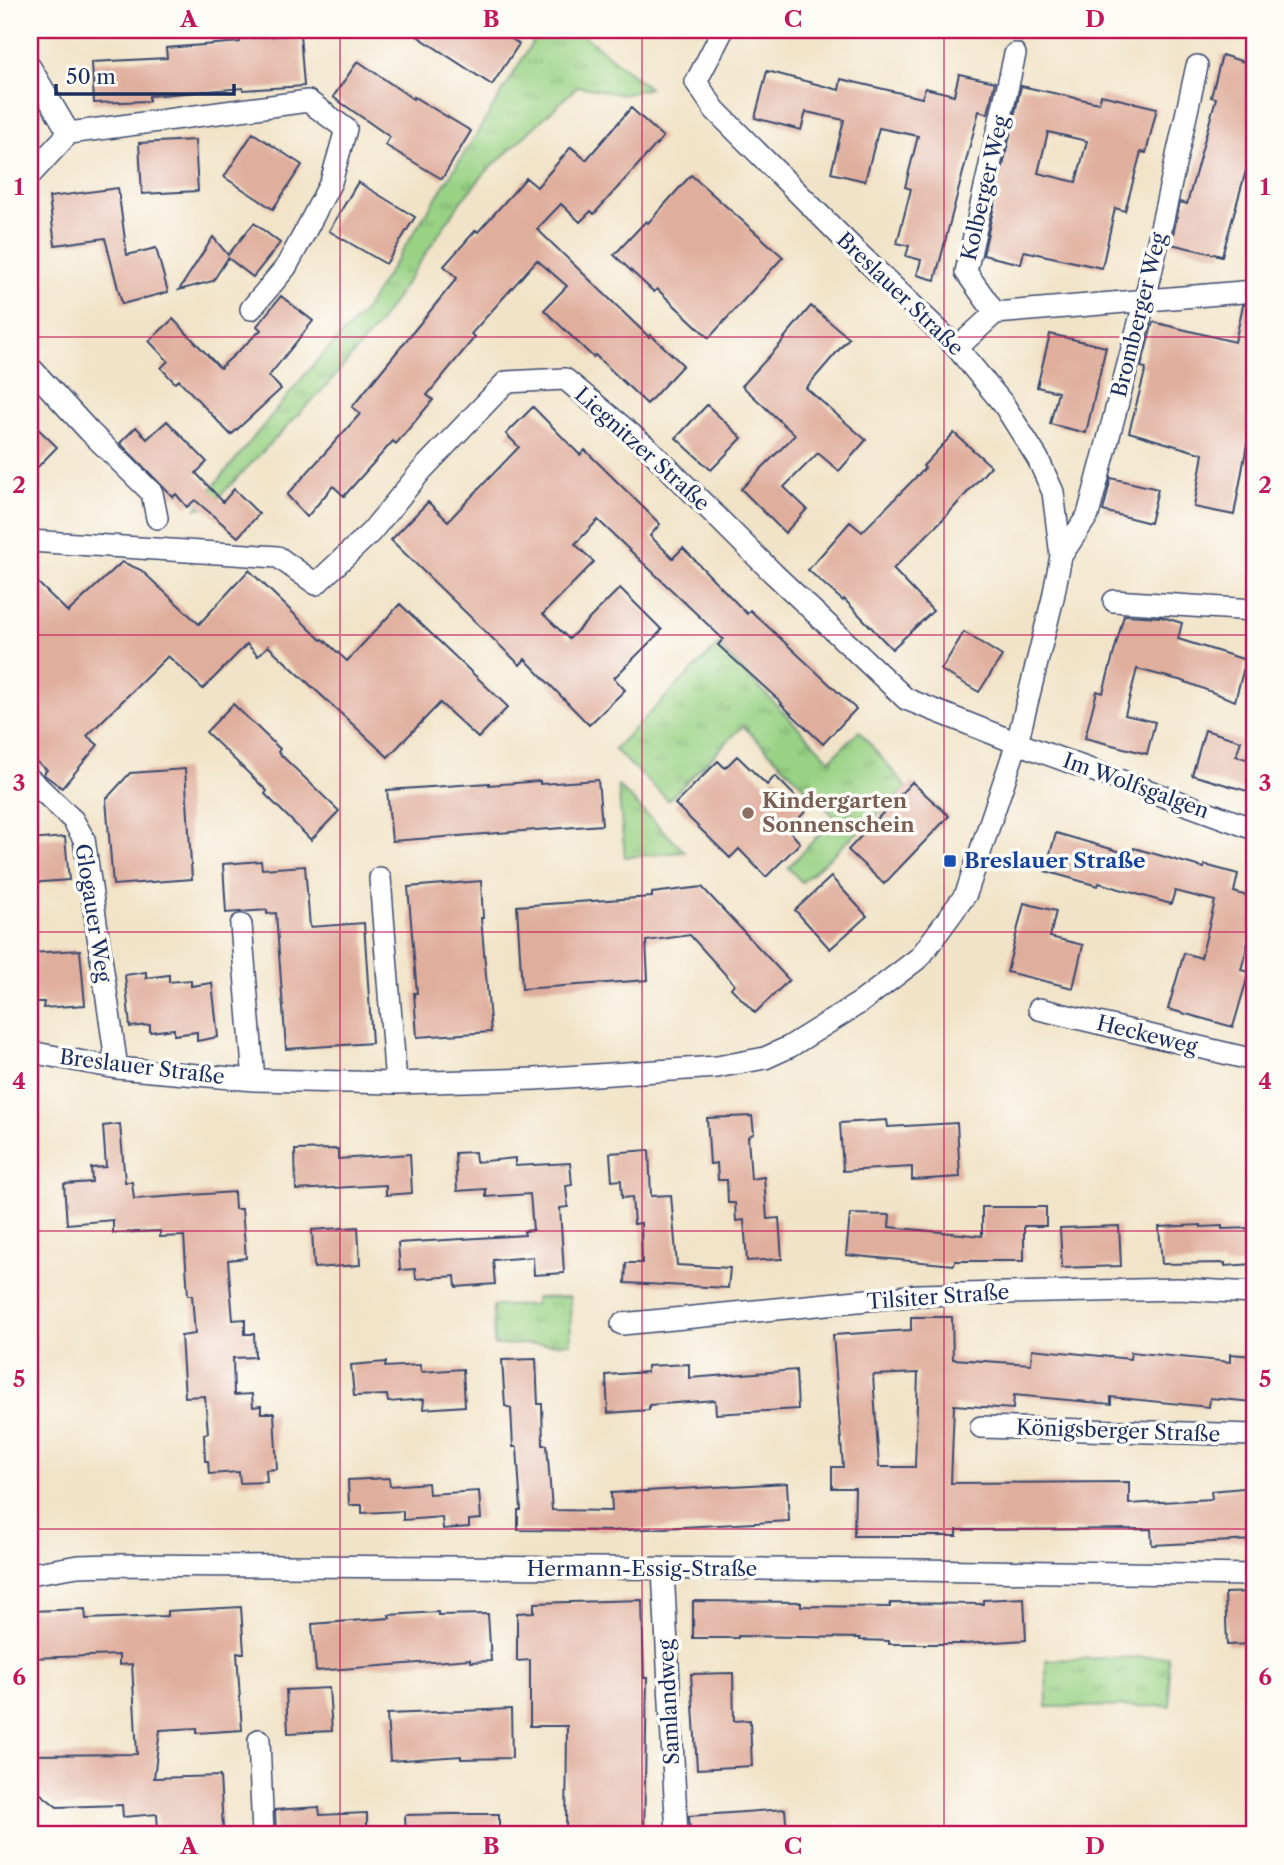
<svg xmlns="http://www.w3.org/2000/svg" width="1284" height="1865" viewBox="0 0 1284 1865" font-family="'Libre Caslon Text',serif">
<defs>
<pattern id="grass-tufts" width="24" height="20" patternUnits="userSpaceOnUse" patternTransform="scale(1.75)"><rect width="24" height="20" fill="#99d284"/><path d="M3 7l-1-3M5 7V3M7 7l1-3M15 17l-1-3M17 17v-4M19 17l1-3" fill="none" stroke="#7cab6f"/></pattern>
</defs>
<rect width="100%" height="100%" fill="#fdfcf7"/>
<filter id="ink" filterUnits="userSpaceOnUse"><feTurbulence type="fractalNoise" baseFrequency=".0143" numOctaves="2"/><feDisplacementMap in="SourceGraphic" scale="14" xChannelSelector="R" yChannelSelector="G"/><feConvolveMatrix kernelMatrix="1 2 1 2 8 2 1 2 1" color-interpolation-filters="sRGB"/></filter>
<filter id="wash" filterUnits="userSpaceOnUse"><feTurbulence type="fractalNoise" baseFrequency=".00686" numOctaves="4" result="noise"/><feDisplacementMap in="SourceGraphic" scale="28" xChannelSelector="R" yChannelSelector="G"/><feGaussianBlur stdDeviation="1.57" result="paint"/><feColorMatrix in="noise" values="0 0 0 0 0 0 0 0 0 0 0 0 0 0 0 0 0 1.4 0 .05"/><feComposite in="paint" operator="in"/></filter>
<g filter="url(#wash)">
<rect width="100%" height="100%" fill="#f1e3c7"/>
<!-- grass -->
<path fill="url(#grass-tufts)" stroke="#5a8071" stroke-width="2" d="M540,30H577L649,88L623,95L578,86L484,174L461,201L375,329L327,385L211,505L195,509L313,365L362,314L476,135Z
M718,645L830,760L859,731L907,788L802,882L788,868L835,817L743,726L668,800L614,749Z
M618,786L685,852L625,857Z
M570,1297L571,1343L494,1345L493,1306L535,1305V1298Z
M1168,1656L1170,1706L1047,1707L1046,1660Z"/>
<g id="blocks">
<!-- building -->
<path fill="#e0ae9d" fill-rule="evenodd" d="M408,30H497L519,44L492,85Z
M300,34L304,86L243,90V88L149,96V101L94,103L92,62L167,58L166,48L240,42V39Z
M1222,55L1254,65V142L1222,256L1171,244L1180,202L1187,204L1216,98L1211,97Z
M358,61L413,99L414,97L471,131L442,179L385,145L390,137L333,97Z
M767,71L839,90L841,79L922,98L925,88L954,95L959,74L995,82L988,114L979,111L935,280L917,275L921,260L906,256L909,246L897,243L911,189L905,187L918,136L879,128L865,181L831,173L844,120L806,112L801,130L755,118Z
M1021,86L1099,103L1101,95L1157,108L1146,153L1141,152L1125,211L1115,208L1102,268L1024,251L1021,264L983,255ZM1048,132L1087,141L1076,182L1038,173Z
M631,108L663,137L594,214L591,211L580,222L561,204L537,229L649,337L651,335L683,365L647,404L595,355L593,357L544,310L567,286L537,260L471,334L475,337L427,395L433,400L396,444L393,441L344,496L333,486L307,517L287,495L360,414L352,407L457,278L444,266L476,230L478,232L526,178L537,187L571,147L586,160Z
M253,133L302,165L273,209L224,177Z
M195,140L198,191L142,194L139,143Z
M691,175L783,257L709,338L657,289L654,292L614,255L646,221L648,223Z
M358,182L415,217L386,264L329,231Z
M118,188L127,255L156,248L168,292L122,304L105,238L55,245L49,197Z
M254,223L280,243L253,277L228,258L213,281L179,290L213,237L228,255Z
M281,296L313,321L269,376L281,389L231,435L179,380L175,383L161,368L168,361L149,341L173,319L220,368L261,330L257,326Z
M1254,304V434L1251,445L1247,444L1234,515L1194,507L1203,454L1129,432L1146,368L1141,367L1153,322L1235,342L1243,305Z
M811,306L849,338L806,388L866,440L839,471L818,453L784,487L807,509L785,533L741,489L795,435L742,386L785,339L784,338Z
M1050,334L1106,347L1086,433L1050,424L1058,392L1037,387Z
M707,405L742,438L711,470L676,438Z
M533,407L580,455L585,450L660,524L650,536L673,558L683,548L747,614L750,610L856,709L823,744L781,704L782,703L718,645L723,639L598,520L575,544L594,562L543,614L569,639L620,588L662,630L614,678L625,690L589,725L525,659L520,665L391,540L428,502L448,521L519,447L506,434Z
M30,421L57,447L30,475Z
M167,421L207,462L196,473L223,502L234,489L259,514L238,537L195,500L187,507L176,494L173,497L120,443L136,427L147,439Z
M954,433L991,466L948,514L893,569L933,611L892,649L844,599L843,601L808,570L850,522L862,532L925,468L923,466Z
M1111,478L1158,489L1150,523L1103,511Z
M122,562L141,570L199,624L249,570L321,640L323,639L347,661L400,604L508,707L478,738L440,703L388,757L268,646L258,656L247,644L203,689L168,656L87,736L98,745L62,788L43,774L47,770L30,757V575L68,612Z
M1124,615L1162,617L1182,623L1178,639L1246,660L1235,701L1183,681L1137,669L1125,715L1155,722L1147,754L1085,738L1097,691L1103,693Z
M964,632L1002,656L979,692L941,670Z
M233,704L280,749L278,752L339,811L311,840L265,794L267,791L206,732Z
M1205,730L1241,741L1236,756L1254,761V793L1192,775Z
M737,756L767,785L775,776L808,809L788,829L800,843L766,877L739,849L730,858L675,804L718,761L725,768Z
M185,769L192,879L113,885L106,799L130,773Z
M598,780L602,825L392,841L387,790L489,783V785L540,781V784Z
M912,782L949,816L884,884L848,850Z
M1056,833L1132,855L1134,848L1204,868L1205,865L1238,874L1234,892L1254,898V920L1241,970L1249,972L1233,1027L1168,1009L1184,953L1201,958L1215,901L1175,891L1171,904L1099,883L1098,886L1045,871Z
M65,837L69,880L30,883V840Z
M261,861L262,869L305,866L310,927L364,923L372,1043L286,1049L276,913L267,914V910L226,913L223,864Z
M831,877L867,916L830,949L795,910Z
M481,881L483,918H481L491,1032L417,1037L414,993H417L408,887Z
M702,887L789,980L755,1013L731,988L734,984L690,935L646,941L648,980L522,989L517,906L652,897V893Z
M1024,903L1056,911L1050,937L1083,945L1073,988L1007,972Z
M80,950L85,1005L43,1008L44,1002H30V953Z
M146,972V978L169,975V982L191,980V986L212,983L218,1037L197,1041V1032L174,1035V1029L150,1032V1025L130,1027L125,975Z
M752,1116L754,1133L748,1137L751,1179L764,1177L767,1219L779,1218L782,1259L747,1261L744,1220L736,1221L735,1203H728L727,1180H718L717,1163L710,1164L707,1118Z
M887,1120L888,1127L957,1123L960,1177L912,1180V1167L843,1171L840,1123Z
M120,1124L125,1182H132L134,1199L234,1192L235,1209H242L246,1258L228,1260L233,1320L245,1319V1334H254L255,1357L233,1358L234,1395L252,1394L253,1407L261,1406V1413H274L277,1469L266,1470L267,1482L240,1483L239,1472L209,1474L208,1461H205L204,1434L208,1433L205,1396L185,1397L181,1336L195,1334L192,1295H188L184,1236L160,1237V1231L113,1233V1220L67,1224L64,1184L92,1182L91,1168L106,1167L103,1126Z
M338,1149V1159L410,1154L412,1193L386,1195V1185L296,1190L295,1150Z
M649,1150L651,1196L671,1195L677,1265L730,1268L728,1288L625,1283L626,1263H642L641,1223L634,1224L632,1197L622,1198L621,1180L612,1181L610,1153Z
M475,1152L476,1162L515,1158V1166L570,1163L572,1185L566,1186L568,1207L560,1208L564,1273L534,1275L533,1257L493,1260L495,1284L456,1287L455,1276L416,1279L415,1269L400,1270L398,1243L525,1235L524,1231L533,1230L530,1194L486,1197V1189L457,1191L455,1153Z
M982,1207H1046V1226H1024V1261H955L954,1265L846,1255L850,1214L890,1215L889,1227L982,1236Z
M1201,1225V1227L1222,1226V1229L1254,1228V1264L1225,1266V1263L1162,1264L1159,1227Z
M1119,1226L1121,1266L1062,1268L1060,1228Z
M358,1227L360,1265L314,1268L312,1230Z
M911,1317H952L953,1359L1031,1364L1032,1349L1130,1359L1131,1352L1230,1362V1354L1254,1356V1402L1210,1398L1209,1407L1111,1397V1404L1014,1395L1013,1409L954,1405L951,1483L1129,1482V1504L1212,1499L1211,1491L1254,1487V1540L1152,1545L1151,1529L957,1530V1536H854L855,1488H832V1467H843L833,1335L911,1330ZM918,1373L915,1467H879L873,1375Z
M536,1359L538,1404H542L543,1445H547L552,1510L612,1511L611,1493L787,1483L789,1521L611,1531L518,1530V1510H521L517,1447H513L511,1408L505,1406L502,1360Z
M386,1362L385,1367L420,1365L421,1372L463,1369L465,1406L423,1409L424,1399L388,1402L387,1395L354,1396L351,1365Z
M689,1364V1378L796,1370L798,1409L716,1414L715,1400L649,1405V1410L608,1413L606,1375L647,1372V1366Z
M389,1478L390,1486L428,1483L429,1494L479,1491L481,1519L469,1520V1527L443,1529L442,1517L403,1520V1511L362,1513V1505H349L348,1480Z
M1254,1592V1644L1227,1645L1225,1593Z
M1024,1598L1026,1640L964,1644H889V1641L860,1640V1638L738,1636V1638H693V1601L801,1602V1606L890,1607V1603L983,1604V1600Z
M642,1600L644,1678H647L644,1835H566L567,1726H530V1660L517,1661V1613L534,1612V1603Z
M241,1607L244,1653H237L242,1730L197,1733V1728L160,1730L154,1778L220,1776L223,1828L158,1831L157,1814L123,1817L122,1805L57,1807L30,1785V1755L137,1754L132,1664L119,1665V1655L30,1658V1611L85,1609L86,1619L167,1616V1611Z
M438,1612V1615L488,1614L491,1661L470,1662V1659L316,1671L312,1624L390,1618L389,1615Z
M733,1673L734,1721L750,1720L752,1766L697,1769L691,1674Z
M329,1688L332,1731L288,1733L286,1690Z
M511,1709L512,1758L461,1759V1756L390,1761L387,1714Z
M319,1807L320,1815L367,1813V1835H276L275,1810Z
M785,1809L787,1835H690L689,1816Z
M452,1814H499V1835H406L405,1815Z"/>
</g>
</g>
<g filter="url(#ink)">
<use href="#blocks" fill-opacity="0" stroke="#3b4a6e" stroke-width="2"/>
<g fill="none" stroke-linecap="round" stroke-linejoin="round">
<!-- minor casing -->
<g stroke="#3b4a6e" stroke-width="24">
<path id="minor" d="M30,67L69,133
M69,133L308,101L346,129L331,182L304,234L286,267L251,309
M30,175L69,133
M995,313L966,272L1015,54
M957,348L995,313L1254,291
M30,367L89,431L152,493L157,518
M30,541L278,557L316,584L371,532L422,470L506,382L565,379L648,448L773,573L906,699L1017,743L1254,829
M1061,556L1088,515L1145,300L1197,66
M1114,601L1254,610
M30,779L73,820L84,839L117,1068
M380,878L396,1083
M241,925L254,1080
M1039,1009L1254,1060
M30,1052L117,1068L254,1080L396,1083L535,1079L717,1067L765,1058L789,1047L861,1002L920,957L966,894L1017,743L1053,598L1061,556L1053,492L1038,459L1004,405L957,348L854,249L715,110L696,82L723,30
M622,1324L919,1295L1178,1289L1254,1293
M981,1427L1254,1435
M663,1570L677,1835
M30,1574L78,1566L115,1565L915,1570L1254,1575
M259,1740L263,1835"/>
</g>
<!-- minor -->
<use href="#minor" stroke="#fff" stroke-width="21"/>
</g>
</g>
<!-- grid -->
<path fill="none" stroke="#c2185b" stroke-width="2" stroke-opacity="0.55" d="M340,30V1835M642,30V1835M944,30V1835M30,337H1254M30,635H1254M30,932H1254M30,1231H1254M30,1529H1254"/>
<!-- markers -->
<circle fill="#8d6e63" stroke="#fdfcf7" stroke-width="2.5" cx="748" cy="813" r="7"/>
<rect fill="#1a4fb4" stroke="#fdfcf7" stroke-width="2.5" x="943" y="854" width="14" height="14" rx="3.5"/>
<g text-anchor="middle" stroke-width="7" stroke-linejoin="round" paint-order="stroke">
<!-- street labels -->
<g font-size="21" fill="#1b2f5e" stroke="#fdfcf7">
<text transform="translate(985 188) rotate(-77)" y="7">Kolberger Weg</text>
<text transform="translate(900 294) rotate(44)" y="7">Breslauer Straße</text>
<text transform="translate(1139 315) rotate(-76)" y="7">Bromberger Weg</text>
<text transform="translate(642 449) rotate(42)" y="7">Liegnitzer Straße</text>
<text transform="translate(1136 786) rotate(20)" y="7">Im Wolfsgalgen</text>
<text transform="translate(93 913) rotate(81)" y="7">Glogauer Weg</text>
<text transform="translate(1147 1035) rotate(14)" y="7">Heckeweg</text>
<text transform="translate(142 1067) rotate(7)" y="7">Breslauer Straße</text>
<text transform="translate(938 1297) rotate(-4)" y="7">Tilsiter Straße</text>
<text transform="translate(1118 1431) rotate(2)" y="7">Königsberger Straße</text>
<text x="642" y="1576">Hermann-Essig-Straße</text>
<text transform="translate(669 1702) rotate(-93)" y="7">Samlandweg</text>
</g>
<!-- education labels -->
<g font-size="21" font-weight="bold" fill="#785e54" stroke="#fdfcf7" text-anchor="start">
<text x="762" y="808">Kindergarten<tspan x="762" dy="24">Sonnenschein</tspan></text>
</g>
<!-- transit labels -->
<g font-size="21" font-weight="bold" fill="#164399" stroke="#fdfcf7" text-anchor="start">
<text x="964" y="868">Breslauer Straße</text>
</g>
</g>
<!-- margin -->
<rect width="1284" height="1865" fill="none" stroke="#fdfcf7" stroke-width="77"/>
<!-- scale -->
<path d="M56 84v10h178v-10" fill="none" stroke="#1b2f5e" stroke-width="3.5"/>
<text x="66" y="84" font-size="21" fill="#1b2f5e" stroke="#fdfcf7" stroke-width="5" paint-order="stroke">50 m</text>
<rect x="38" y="38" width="1208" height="1788" fill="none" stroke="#c2185b" stroke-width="2.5"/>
<g font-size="23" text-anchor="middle" font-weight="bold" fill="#c2185b">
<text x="189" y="27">A</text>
<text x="491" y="27">B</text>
<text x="793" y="27">C</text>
<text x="1095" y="27">D</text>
<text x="19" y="195">1</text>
<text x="1265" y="195">1</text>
<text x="19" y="493">2</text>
<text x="1265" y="493">2</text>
<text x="19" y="791">3</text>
<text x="1265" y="791">3</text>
<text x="19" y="1089">4</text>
<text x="1265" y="1089">4</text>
<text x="19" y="1387">5</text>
<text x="1265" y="1387">5</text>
<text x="19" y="1685">6</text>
<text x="1265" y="1685">6</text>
<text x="189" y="1854">A</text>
<text x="491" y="1854">B</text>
<text x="793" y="1854">C</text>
<text x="1095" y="1854">D</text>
</g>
</svg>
